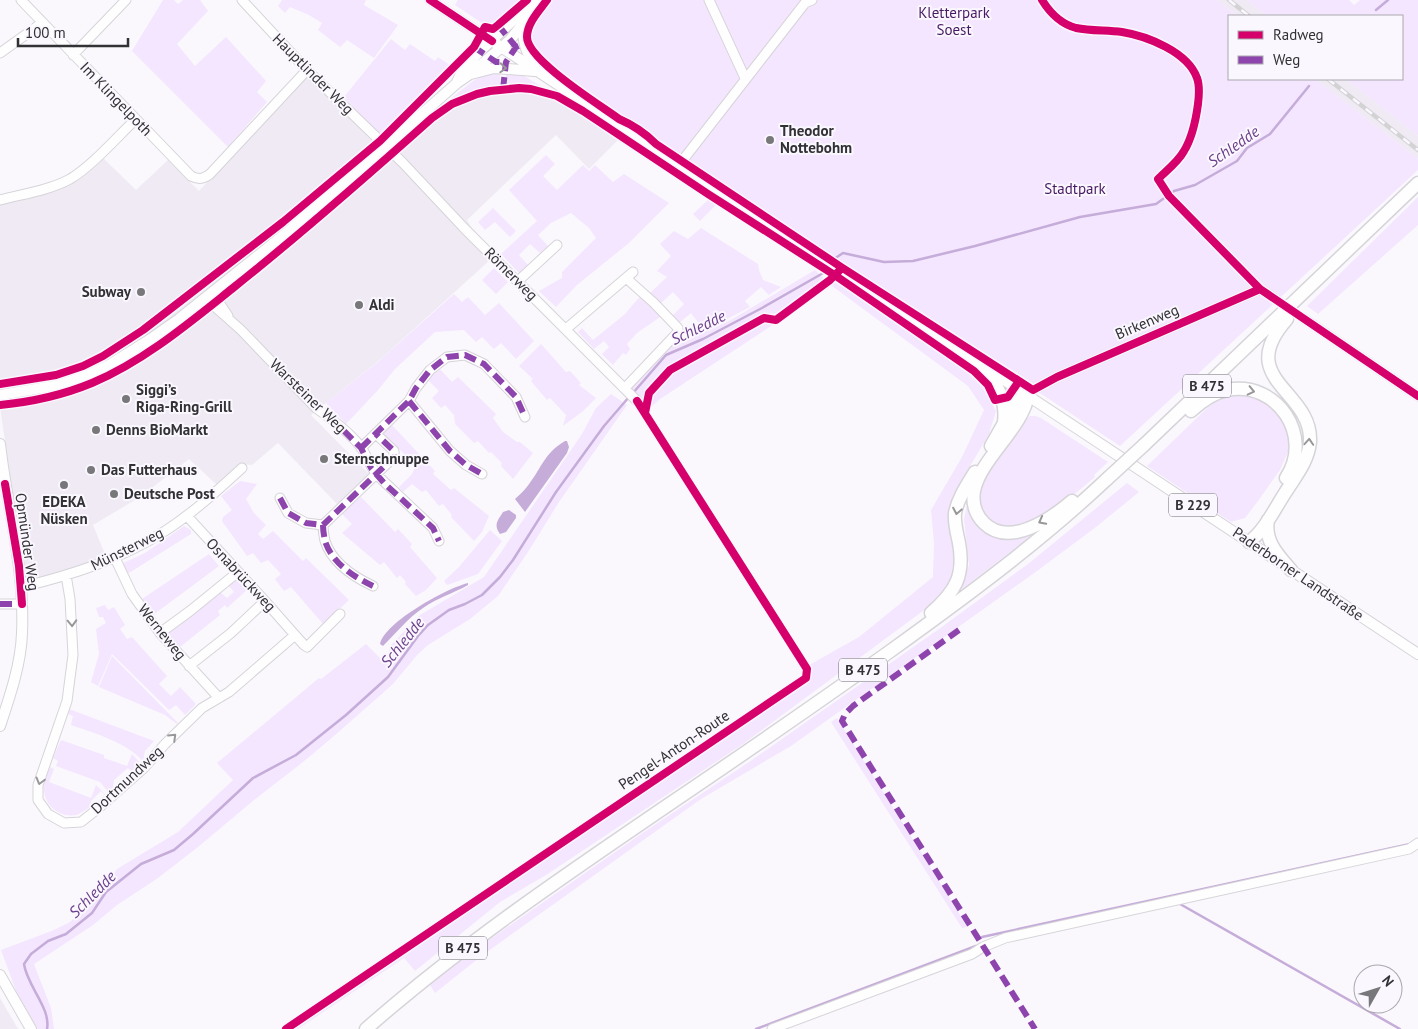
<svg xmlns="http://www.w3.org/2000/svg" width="1418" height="1029" viewBox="0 0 1418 1029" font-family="'PT Sans',sans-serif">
<rect width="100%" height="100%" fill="#faf8fd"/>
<!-- built -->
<path fill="#efeaf4" d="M1217,0H1247L1267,16H1237Z
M308,75L373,142L398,151L440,115L453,105L478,95L509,90L526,91L548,95L569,105L620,138L589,169L556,135L467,220L490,260L382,358L311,415L370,475L337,504L278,443L292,431L252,465L240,464L217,485L189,459L140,497L93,525L107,559L26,584L0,407V205L41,193L103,158L136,190L168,160L199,191Z
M1315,79H1346L1418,136V159Z
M0,998L18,1029H0Z"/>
<!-- green -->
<path fill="#f3e6fe" d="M163,0H174L178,4L183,0H200L208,11L177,44L195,66L226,37L266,81L257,92L267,102L228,147L132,51Z
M282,0H366L364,5L398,25L374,58L347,40L340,47L318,30L322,23L309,15L290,7L285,13L278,6Z
M458,0H522C512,11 501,28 485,25L455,5Z
M550,0H1217L1237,16H1229V79H1315L1418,159V170L1120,446L565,79L537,53L528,37L532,23Z
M1247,0H1349L1354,5L1360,0H1418V136L1346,79H1402V16H1267Z
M391,39L405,50L410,44L435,61L438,57L451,66L381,136L344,97Z
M500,70V87C454,94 430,116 397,147V143L401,138L473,81L488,73Z
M506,70L521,74L549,91L527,86L506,87Z
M546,155L555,164L543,176L557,190L583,165L589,171L595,165L613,182L624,174L669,203L629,243L577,285L556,307L539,291L562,278V272L596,238L589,228L571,213L551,223L538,235L548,246L540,253L530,244L519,255L528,265L519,273L501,254L537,221L509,190Z
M1418,197V225L1318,314L1307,306Z
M709,199L717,204L700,221L693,214Z
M493,208L516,231L510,237L495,222L485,230L478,222Z
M701,228L758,264L759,270L763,280L781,287L769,295L761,287L745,301L750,307L727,319L703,329L691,313L678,324L672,316L684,304L673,292L660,304L650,293L667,277L657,271L671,256L660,244L674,231L688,239Z
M494,268L508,282L496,294L482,280Z
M815,270L832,286L835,282L968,372L982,387L996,411L989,434L953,495L949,519L954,560L949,583L935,602L743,744L546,875L500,902L415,971L404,958L298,1029H291L810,681L811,664L859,637L933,577L934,543L931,510L962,457L984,410L968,386L832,286L660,399L651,407L643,404L630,387L662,350L729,321Z
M454,294L462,302L468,297L485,315L499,303L534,341L516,359L501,343L494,349L482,337L476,342L464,330L435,332L395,369L378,390L346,424L326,403L379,361Z
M642,294L663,315L637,333L627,344L630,349L626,355L623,353L613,365L602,354L609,347L604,341L594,349L578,332L582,328L593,340L625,314Z
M541,344L566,372L570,371L581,383L579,385L596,398L582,412L563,426L566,415L550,398L547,400L531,381L533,379L519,366Z
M439,368L452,382L458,377L496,414L493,418L503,432L517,442H520L533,453L513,479L501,466L502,463L491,452L489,453L478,441L474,443L455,424L454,415L445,405L441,408L432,398L439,391L427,379Z
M611,394L627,405L559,502L528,552L498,596L470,619L428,645L417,655L393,684L334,736L303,762L254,800L198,847L158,878L117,905L93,925L34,964L51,1008L54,1029H36L21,1004L1,950L54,930L70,922L90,904L117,869L178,832L233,780L217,763L319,678L321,679L366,644L384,662L392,644L420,615L484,577L582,434L596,408Z
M1232,396H1249L1267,402L1279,413L1288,427L1291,445L1280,470L1258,501L1245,518L1231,522L1147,466L1204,411L1217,400Z
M1030,416H1035L1041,418L1108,462L1094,475L1095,477L1065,502L1040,518L1013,529L993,526L979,510V489L982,480L1023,421Z
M392,425L435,471L433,474L451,490L454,488L489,516L482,532L474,541L451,517L452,515L443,504L439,506L426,490L422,492L412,484L403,492L399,487L412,474L416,465L383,434Z
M240,481L257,484L246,499L254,513L266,525L258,534L263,539L273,531L303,561L306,558L349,600L323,624L291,587L284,591L275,579L281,574L268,560L261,563L253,553L247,556L222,521L223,517L232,510L221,496Z
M1127,483L1139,492L1096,527L1037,571L791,746L701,799L484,954L435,993L430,985L463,958L641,834L752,760L939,629L1028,564Z
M969,496L973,517L984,532L998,537L1043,527L958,592L969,565L964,519Z
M361,497L395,532L398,529L412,544L410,547L437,578L426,590L416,596L405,584L406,582L400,575L397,578L384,562L380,565L342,533L352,524L341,513Z
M184,526L191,530V534L129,573L124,572L121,564L145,553Z
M490,530L502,541L478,574L447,585L444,581L459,567Z
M209,554L219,566L153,615L142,599Z
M238,579L248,589L227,608L225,605L218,611L220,615L180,647L166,633L220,592L227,598L234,592L228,585Z
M105,605L108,610L114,607L125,625L120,629L127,639L132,637L167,676L159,684L171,696L180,687L196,704L185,715L176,705L169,710L112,654L98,686L91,682L99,654L96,629L106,623L103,617H99L96,608Z
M112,656L178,723L177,724L165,715L99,687Z
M69,709L154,741L145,751L143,761C124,741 96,734 71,725L73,716L68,714Z
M837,718L967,926V927L962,928L831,722Z
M61,740L104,755V758L127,766L132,754L140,763L131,771L128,768L114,780L113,789L109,793L100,782L56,766L58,761L53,758Z
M50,767L54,769L49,782L91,798L96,785L106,795H105L101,791L91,801L90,807C85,810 80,814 76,815C58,818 43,804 44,787C44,780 48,773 50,767Z"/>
<!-- water -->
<path fill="#c5acd9" d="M565,441H567L569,447L567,453L525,512L515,499C519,495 523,492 526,488C541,470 543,454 565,441Z
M509,510L516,515V518L506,532L500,534C493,525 498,520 503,512Z
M468,583V585C454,593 437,598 423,608C408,618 396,633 383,646L380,644C385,622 447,588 468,583Z"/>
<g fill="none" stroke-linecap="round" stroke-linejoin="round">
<!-- stream -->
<path stroke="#c5acd9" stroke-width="2.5" d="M1376,10L1388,0
M834,259L843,253L884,262L913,261L975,246L1080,217L1156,204L1174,191L1195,185L1237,161L1247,148L1270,134L1309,86
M633,393L666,355L703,339L762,308L825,272
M1180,904L1400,1029
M982,937L1410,844
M47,1029C51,1008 27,986 24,964L31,954L48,941L66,934L92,913L106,892L141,864L174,850L193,834L253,778L296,755L346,715L388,677L418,636L428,625L449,610L465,604L482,595L500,577L513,560L556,492L604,426L629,397
M756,1029L976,946"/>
<!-- minor-tunnel -->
<path stroke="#d2d0d5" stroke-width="9" stroke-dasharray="9 4.5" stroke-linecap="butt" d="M1278,301L1303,318"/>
<!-- minor casing -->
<g stroke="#d6d4d8" stroke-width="11">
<path id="minor" d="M21,0L191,176C199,180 203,179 210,174L307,70
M242,0L307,70L403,163L465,229L637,401
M430,0L492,41
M709,0L745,78
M0,53L42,23
M73,55L126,0
M679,165L805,3L812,0
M0,200C23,194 50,190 70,179C92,166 117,137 136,119
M518,281L557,245
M212,292L228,316
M205,298L241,330L316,408C332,419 349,432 361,447C367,456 370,466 377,475L433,528L439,541
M1303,318L1418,396
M566,329L633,272
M625,388L678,332V328L654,303L626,278
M1028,395L1033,390L1057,377L1260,289L1278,301
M409,401L450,451L466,465L482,474
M361,448L409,401L416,388L430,370L447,357L465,355L484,364L516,397L525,417
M280,498L288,513L306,523L323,525L394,457V451L376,434
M187,516L265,601L295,635
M323,525C323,530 324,536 325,541C332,563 354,577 373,586
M115,558L132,594L160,633L219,698
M66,575L70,599L73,655L67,701L38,785V800L48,814L64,823L81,822L100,807L144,768L165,744L202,708L229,692L295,635L304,645L307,647L340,614
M22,587C71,575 122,559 165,531C193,513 218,490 242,468
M0,604H22
M160,633L190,611L238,572
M189,666L231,633L265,601
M772,1029L972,954L983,947L1005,938L1409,849L1418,843"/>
</g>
<!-- major casing -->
<g stroke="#d6d4d8" stroke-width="12">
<path id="major" d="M526,22C519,40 528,54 536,70
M492,41L1418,654
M471,74L494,68L535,71
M457,82L464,68L480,51L522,12L534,6
M0,395L59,385L88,375L109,365L149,340L179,319L290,230L457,83L470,74L510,40L527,19L538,0
M0,444C7,507 25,569 22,633C21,664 10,696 0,726
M0,975L31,1029"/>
</g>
<!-- highway casing -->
<g stroke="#d6d4d8" stroke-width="15">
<path id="highway" d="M983,367C996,383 1007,400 1004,422
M1028,395C1023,428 980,459 974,491C972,503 975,514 984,523C1009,548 1051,519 1072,501
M1191,411C1201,402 1213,393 1227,390C1277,380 1314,436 1286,478
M1144,445L1418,183
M991,446L1016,402L1028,395
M1268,520C1264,541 1278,555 1291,570
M1249,542C1265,530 1274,510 1285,493C1295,477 1308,462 1310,442C1313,390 1233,380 1287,319
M931,613C955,592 965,576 959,543C957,533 954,523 955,513C958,498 967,485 975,472
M366,1029C460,946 564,876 668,805C742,755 816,704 889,652C964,598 1039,543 1107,479"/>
</g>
<!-- minor -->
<use href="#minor" stroke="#fefeff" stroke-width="9"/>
<!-- major -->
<use href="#major" stroke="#fefeff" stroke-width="10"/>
<!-- highway -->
<use href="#highway" stroke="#fefeff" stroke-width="12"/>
<!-- rail casing -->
<g stroke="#d4d3d4" stroke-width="4.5">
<path id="rail" d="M1229,0L1249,16
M1328,79L1418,150"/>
</g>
<!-- rail -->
<use href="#rail" stroke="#faf7fe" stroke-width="2.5" stroke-dasharray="8" stroke-linecap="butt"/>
<!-- highway-bridge casing -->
<g stroke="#d6d4d8" stroke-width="15" stroke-linecap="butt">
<path id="highway-bridge" d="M1107,479L1144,445"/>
</g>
<!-- highway-bridge -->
<use href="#highway-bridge" stroke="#fefeff" stroke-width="12"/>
<!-- quiet -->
<path stroke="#8e44ad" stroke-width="6" stroke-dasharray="12 6" stroke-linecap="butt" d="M498,25L516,47
M474,47L496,62H506
M503,89L506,62L516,47L528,42
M409,401L450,451L466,465L482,474
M331,418L361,448L371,468L385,484L433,528L439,541
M361,448L409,401L416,388L430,370L447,357L465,355L484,364L516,397L525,417
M280,498L288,513L306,523L323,525L394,457V451L376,434
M323,525C323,530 324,536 325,541C332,563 354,577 373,586
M0,604H22
M959,630L853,706L845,714L842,721L1035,1029"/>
<!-- cycleway casing -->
<g stroke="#faf7fe" stroke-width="11">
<path id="cycleway" d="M430,0L492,41
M547,0C539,11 527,23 527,37C527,60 600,105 619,119C633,125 645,133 656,144L841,267L1033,390L1057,377L1260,289
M1042,0C1050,13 1061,24 1076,28C1091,31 1107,30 1122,32C1147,36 1188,52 1197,78C1200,86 1199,96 1198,104C1196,119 1192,138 1184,151C1178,162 1166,171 1158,179L1169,196L1260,289L1418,396
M0,384L56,375L83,366L103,356L143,330L283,222L380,141L474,47L485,27L493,29L498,25L527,0
M0,405C31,402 63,395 92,383C144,361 189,323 233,288C302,233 367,176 432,118L452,104L477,94L490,91L519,88L531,89L557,96L583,111L708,194L836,276L974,371L988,385L995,400L1008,397L1019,381
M645,413L649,393L670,370L764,318L776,320L830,280L840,270
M5,484L19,566L22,604
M286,1029L806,678L807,669L637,401"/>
</g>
<!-- cycleway -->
<use href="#cycleway" stroke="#d6006c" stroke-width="8"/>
</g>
<!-- one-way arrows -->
<defs><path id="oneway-chevron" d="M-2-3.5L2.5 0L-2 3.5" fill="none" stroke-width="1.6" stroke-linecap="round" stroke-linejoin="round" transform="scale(1.25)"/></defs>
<g stroke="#98989a">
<use href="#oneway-chevron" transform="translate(503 68) rotate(3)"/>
<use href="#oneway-chevron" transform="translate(1251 391) rotate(13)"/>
<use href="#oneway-chevron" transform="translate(1309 442) rotate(-86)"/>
<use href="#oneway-chevron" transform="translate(957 511) rotate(101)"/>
<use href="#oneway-chevron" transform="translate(1042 521) rotate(152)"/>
<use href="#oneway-chevron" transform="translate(72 623) rotate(88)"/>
<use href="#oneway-chevron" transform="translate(173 737) rotate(-44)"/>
<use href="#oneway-chevron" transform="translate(40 781) rotate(105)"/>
</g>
<!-- markers -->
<g fill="#78777a" stroke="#faf7fe" stroke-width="2">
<circle cx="770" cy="140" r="5"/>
<circle cx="141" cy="292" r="5"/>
<circle cx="359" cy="305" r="5"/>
<circle cx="126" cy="399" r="5"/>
<circle cx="96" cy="430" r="5"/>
<circle cx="324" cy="459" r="5"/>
<circle cx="91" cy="470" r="5"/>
<circle cx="64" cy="485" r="5"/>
<circle cx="114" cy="494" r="5"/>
</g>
<g text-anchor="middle" stroke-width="4" stroke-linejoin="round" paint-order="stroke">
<!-- shield labels -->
<g fill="#faf7fe" stroke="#6e6c71" stroke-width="1">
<rect x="1183" y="374.5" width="48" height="23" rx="4"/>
<rect x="1169" y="493.5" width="48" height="23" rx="4"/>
<rect x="839" y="658.5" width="48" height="23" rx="4"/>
<rect x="439" y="936.5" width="48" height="23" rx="4"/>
</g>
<g font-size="14" font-weight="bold" fill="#323134">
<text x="1207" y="391">B 475</text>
<text x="1193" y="510">B 229</text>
<text x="863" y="675">B 475</text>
<text x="463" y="953">B 475</text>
</g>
<!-- park labels -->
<g font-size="15" fill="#471a63" stroke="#faf7fe">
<text x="954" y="18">Kletterpark<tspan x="954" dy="17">Soest</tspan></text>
<text x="1075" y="194">Stadtpark</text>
</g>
<!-- street labels -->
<g font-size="15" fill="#323134" stroke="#faf7fe">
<text transform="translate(313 74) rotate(45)" y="5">Hauptlinder Weg</text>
<text transform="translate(116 99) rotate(46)" y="5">Im Klingelpoth</text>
<text transform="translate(511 274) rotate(45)" y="5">Römerweg</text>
<text transform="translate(1147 322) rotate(-23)" y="5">Birkenweg</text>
<text transform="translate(308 396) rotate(44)" y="5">Warsteiner Weg</text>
<text transform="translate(27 542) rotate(82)" y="5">Opmünder Weg</text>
<text transform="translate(127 549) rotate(-26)" y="5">Münsterweg</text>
<text transform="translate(1298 574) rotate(34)" y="5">Paderborner Landstraße</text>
<text transform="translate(241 575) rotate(47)" y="5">Osnabrückweg</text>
<text transform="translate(162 632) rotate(51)" y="5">Werneweg</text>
<text transform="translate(674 750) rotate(-34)" y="5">Pengel-Anton-Route</text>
<text transform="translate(127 780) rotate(-43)" y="5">Dortmundweg</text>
</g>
<!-- poi labels -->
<g font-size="15" font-weight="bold" fill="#323134" stroke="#faf7fe" text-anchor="start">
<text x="780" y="136">Theodor<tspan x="780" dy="17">Nottebohm</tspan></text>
<text x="131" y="297" text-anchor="end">Subway</text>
<text x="369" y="310">Aldi</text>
<text x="136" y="395">Siggi’s<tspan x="136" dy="17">Riga-Ring-Grill</tspan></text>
<text x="106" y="435">Denns BioMarkt</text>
<text x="334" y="464">Sternschnuppe</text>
<text x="101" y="475">Das Futterhaus</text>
<text x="124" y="499">Deutsche Post</text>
<text x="64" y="507" text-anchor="middle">EDEKA<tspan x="64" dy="17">Nüsken</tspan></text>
</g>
<!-- water labels -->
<g font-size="16" font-style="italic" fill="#6c408b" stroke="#faf7fe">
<text transform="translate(1233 146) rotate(-35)" y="6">Schledde</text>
<text transform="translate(698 327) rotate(-26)" y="6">Schledde</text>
<text transform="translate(402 642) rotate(-51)" y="6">Schledde</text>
<text transform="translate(92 894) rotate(-45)" y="6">Schledde</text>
</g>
</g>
<!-- legend -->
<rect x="1228" y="15" width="175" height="65" fill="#faf7fe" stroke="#aaa8ad"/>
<rect x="1238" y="31" width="25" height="8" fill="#d6006c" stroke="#aaa8ad"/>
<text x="1273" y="40" font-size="15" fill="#323134">Radweg</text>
<rect x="1238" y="56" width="25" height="8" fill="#8e44ad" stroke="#aaa8ad"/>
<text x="1273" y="65" font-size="15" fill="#323134">Weg</text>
<!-- north arrow -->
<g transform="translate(1378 989) rotate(51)"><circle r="24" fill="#faf7fe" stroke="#aaa8ad"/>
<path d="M0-4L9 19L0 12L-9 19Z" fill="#78777a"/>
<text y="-8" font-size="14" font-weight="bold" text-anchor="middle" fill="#323134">N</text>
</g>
<!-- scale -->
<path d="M18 38v8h110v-8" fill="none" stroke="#323134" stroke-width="2.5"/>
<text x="25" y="38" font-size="15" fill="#323134" stroke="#faf7fe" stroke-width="4" paint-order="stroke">100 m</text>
</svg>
